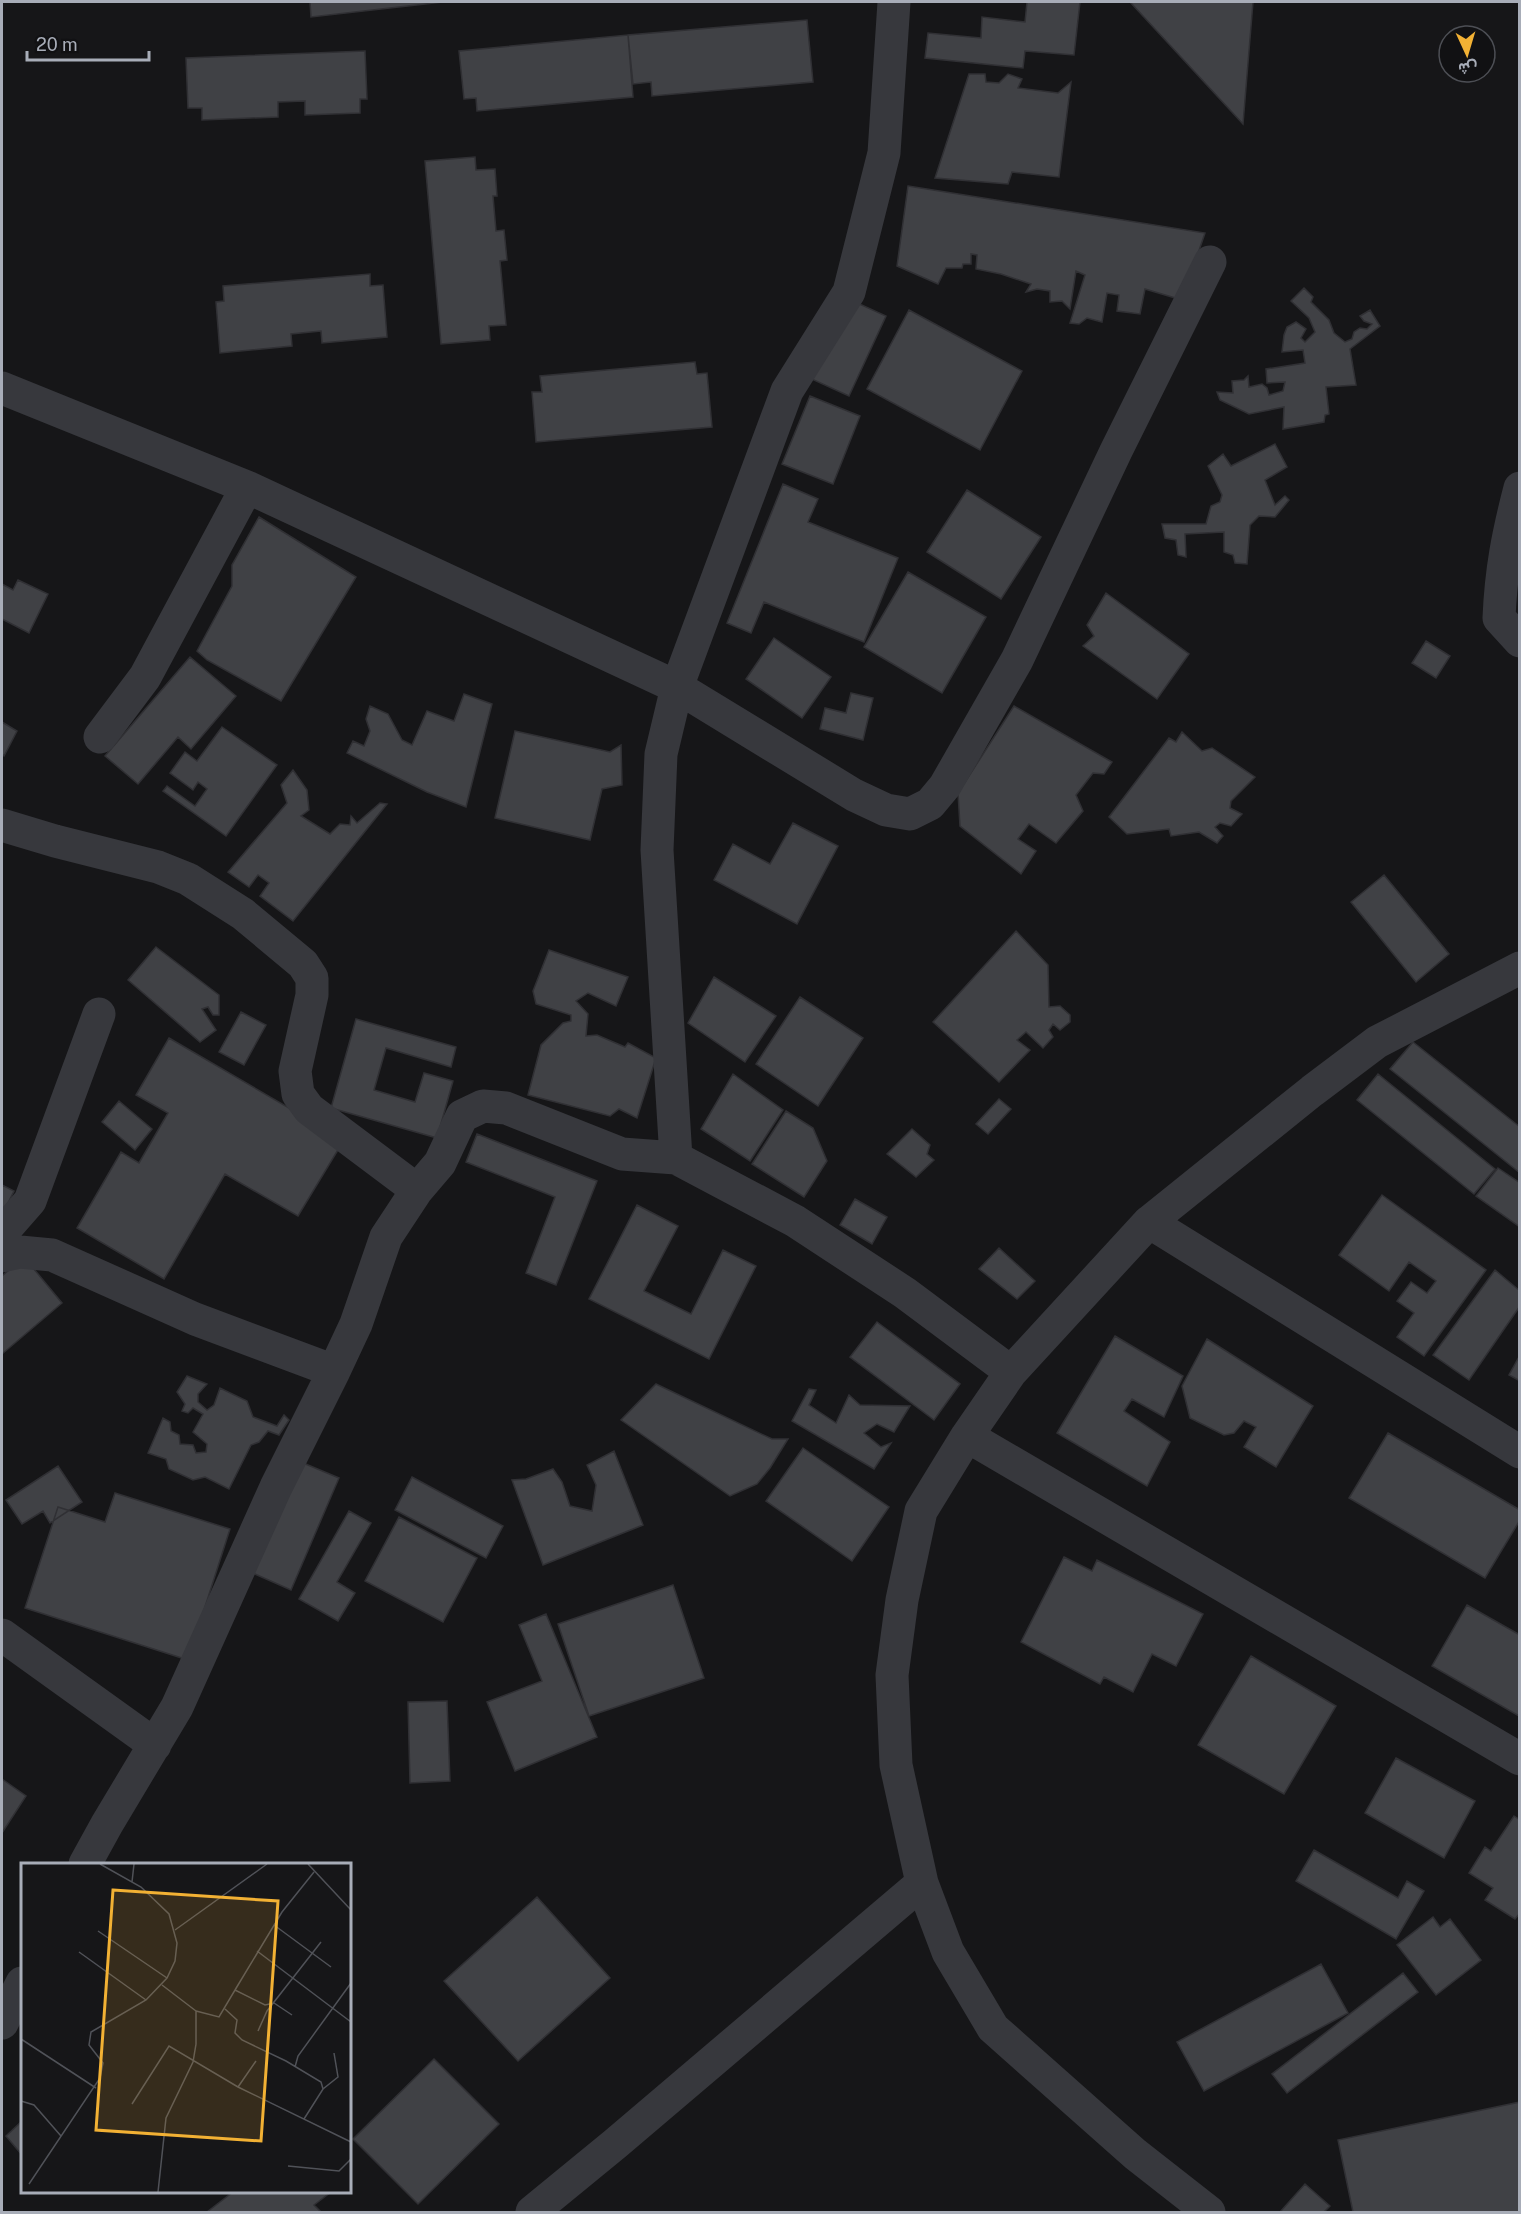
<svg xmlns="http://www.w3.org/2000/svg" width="1521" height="2214" viewBox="0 0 1521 2214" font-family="'Public Sans',Vazirmatn,sans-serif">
<rect width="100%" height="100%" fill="#161618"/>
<!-- building -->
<path fill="#404145" stroke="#303034" stroke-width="1.5" d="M310,2H443L311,17Z
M1023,2H1080L1074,55L1025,51L1023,68L925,58L928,33L981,38L982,17L1025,22L1027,2Z
M1130,2H1253L1243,124Z
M807,20L813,82L652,96L651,82L633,84L628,35Z
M628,35L633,97L477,111L476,98L464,99L459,51Z
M365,51L367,99H360V113L305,115V101L278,102V117L202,120V108H188L186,58Z
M969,74H985L986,82L999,83L1008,74L1022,79L1018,88L1058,93L1071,82L1059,177L1012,172L1008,184L935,178Z
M475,157L476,170L495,169L497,196H493L496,231L504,230L507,260L500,261L506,325L489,326L490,340L441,344L425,161Z
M908,186L1205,233L1182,300L1145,289L1140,314L1117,311L1119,295L1107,293L1102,322L1087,318L1079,324L1070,323L1085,275L1076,271L1070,309L1062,301L1050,302V291L1037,289L1026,292L1031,284L1001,274L976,269L977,255L971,254V264H963L962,268H946L938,284L897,266Z
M370,274V286L383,285L387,337L322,343L321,331L291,334L292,346L220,353L216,302L224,301L223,286Z
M1304,288L1313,297L1311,302L1329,320L1334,333L1345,342L1352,339L1354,332L1360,328L1367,329L1372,324L1364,321L1360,316L1370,310L1380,326L1350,349L1356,385L1326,387L1329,414L1325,415L1324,422L1283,429L1284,407L1249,414L1220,400L1217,392L1233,393L1232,381L1244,380L1248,376L1249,387L1262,384L1267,388L1269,395L1283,391L1285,382L1267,383L1266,369L1305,363L1303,350L1282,352L1284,335L1287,327L1296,322L1306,329L1301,338L1305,342L1315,332L1309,318L1291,301Z
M842,296L886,316L849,396L805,376Z
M909,310L1022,371L980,450L867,389Z
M695,362L697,374L707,373L712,427L536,442L532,392H542L540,376Z
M810,396L860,416L833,484L782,464Z
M1275,444L1287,467L1265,480L1275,505L1285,496L1289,500L1275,517L1259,516L1250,525L1247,564L1235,563L1233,555L1224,552V532L1185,534L1186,557L1178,555L1176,540L1165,538L1162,524H1206L1211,506L1220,502L1222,495L1208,466L1223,454L1231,466Z
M783,484L818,499L808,522L898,558L864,642L764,602L751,633L727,623Z
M967,490L1041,537L1001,599L927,552Z
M259,517L356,577L281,701L207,660L197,651L232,586V565Z
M908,572L986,617L942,693L864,647Z
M18,580L48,594L29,633L2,619V584L13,590Z
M1106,593L1189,654L1157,699L1083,646L1094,636L1087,625Z
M774,638L831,677L802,718L746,679Z
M1426,641L1450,656L1436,678L1412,663Z
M190,657L236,696L191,749L178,737L138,784L105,756Z
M851,693L873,698L863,740L820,729L825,708L846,713Z
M464,694L492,704L466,807L427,792L347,753L353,741L364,746L370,731L366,719L370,706L388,714L402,740L412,745L427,711L454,721Z
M1014,706L1112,762L1104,774L1093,773L1076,795L1083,811L1056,843L1029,824L1018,839L1036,851L1021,874L960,826L958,793Z
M2,722L17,731L4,756L2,754Z
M222,727L277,765L226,836L163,791L167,786L195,806L207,789L198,782L193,790L170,773L185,752L197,761Z
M515,731L610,752L621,745L622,785L602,789L590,840L495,818Z
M1182,732L1202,751L1212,748L1255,777L1231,801L1230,808L1242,814L1231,826L1220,823L1215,827L1223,836L1217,843L1199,832L1171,836L1169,829L1127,834L1109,817L1169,738L1176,742Z
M293,770L307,790L309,810L301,816L330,834L340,824L350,825L351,816L357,823L380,803L387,804L293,921L260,896L269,883L258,875L249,887L228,872L287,803L281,785Z
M793,823L838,846L797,924L714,880L733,844L770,864Z
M1384,875L1449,954L1416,982L1351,902Z
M1016,931L1048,965L1049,1007L1060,1006L1070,1015V1022L1060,1030L1053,1024L1049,1030L1053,1037L1043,1048L1026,1032L1017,1040L1030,1050L999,1082L933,1022Z
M156,947L219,995V1015H213L208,1007L202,1009L216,1030L200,1042L128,980Z
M549,950L628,977L616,1006L588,993L576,1001L588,1014L586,1036L597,1035L625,1047L628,1043L656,1058L637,1118L619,1109L610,1116L528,1095L541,1045L563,1023L571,1021V1015L536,1004L533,991Z
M714,977L776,1016L745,1062L688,1023Z
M800,997L863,1038L818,1106L756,1064Z
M241,1012L266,1025L244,1065L219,1052Z
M356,1019L456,1047L451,1067L386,1048L374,1090L415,1102L424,1073L453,1081L437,1138L331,1108Z
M169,1038L344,1140L298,1216L225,1174L164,1279L77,1228L121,1152L139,1163L168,1113L136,1095Z
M1413,1042L1520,1127V1173L1390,1069Z
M733,1074L783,1110L750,1161L701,1129Z
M1378,1074L1495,1169L1474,1194L1357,1100Z
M999,1099L1011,1109L988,1134L976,1124Z
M119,1101L152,1129L135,1150L102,1122Z
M786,1111L813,1128L827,1161L804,1197L752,1164Z
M912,1129L930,1145L927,1154L934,1160L916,1177L887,1154Z
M477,1134L597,1181L556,1285L526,1273L555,1197L466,1162Z
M1498,1168L1520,1183V1227L1476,1196Z
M2,1185L14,1191L2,1215Z
M1382,1195L1486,1270L1424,1356L1397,1337L1414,1313L1397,1301L1411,1282L1427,1293L1436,1281L1409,1262L1389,1291L1339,1255Z
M855,1199L887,1217L872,1244L840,1225Z
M637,1205L678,1226L644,1291L691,1314L723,1250L756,1266L709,1359L589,1299Z
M999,1248L1035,1281L1017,1299L979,1269Z
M24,1257L62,1303L2,1354V1276Z
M1495,1270L1520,1291V1306L1469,1380L1433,1355Z
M877,1322L960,1384L934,1420L850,1357Z
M1115,1336L1183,1376L1164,1417L1132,1399L1124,1411L1170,1442L1147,1486L1057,1433Z
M1207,1339L1313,1406L1276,1467L1244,1447L1256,1427L1244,1421L1234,1433L1224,1435L1190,1418L1182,1386Z
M1520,1355V1381L1509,1375Z
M187,1376L207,1384L198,1394V1402L207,1410L214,1405L220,1388L247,1401L253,1417L277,1426L284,1415L289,1420L279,1435L268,1431L259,1442L251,1445L229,1489L205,1477L193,1480L169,1469L166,1459L148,1453L163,1418L170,1422L171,1431L179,1435L180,1444L193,1445L196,1453L206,1452L207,1444L193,1432L203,1414L193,1408L188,1413L182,1411L185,1404L177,1392Z
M656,1384L772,1439H788L770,1468L757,1484L730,1496L621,1420Z
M809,1389L816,1390L809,1405L836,1423L849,1395L860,1405L910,1406L894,1432L877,1424L864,1433L881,1447L891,1443L874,1469L792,1421Z
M1388,1433L1520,1510V1520L1485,1578L1349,1498Z
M803,1448L889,1507L852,1561L766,1501Z
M614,1451L643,1525L543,1565L512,1480L526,1479L553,1469L562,1482L570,1506L592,1511L596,1485L587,1465Z
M296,1460L339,1478L291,1590L248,1571Z
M58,1466L82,1502L50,1523L43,1511L22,1524L6,1500Z
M412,1477L503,1526L486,1558L395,1510Z
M115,1493L230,1529L188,1660L25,1608L58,1507L105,1522Z
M349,1511L371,1523L337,1582L355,1593L338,1621L299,1599Z
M399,1517L477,1558L443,1622L365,1581Z
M1064,1557L1092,1571L1097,1560L1203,1614L1176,1666L1152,1654L1133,1692L1104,1677L1100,1684L1021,1642Z
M673,1585L704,1678L589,1716L558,1624Z
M1467,1605L1520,1635L1519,1716L1432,1666Z
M546,1614L597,1737L515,1771L487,1702L542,1681L519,1625Z
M1251,1656L1336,1706L1284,1794L1198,1745Z
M447,1701L450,1781L410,1783L408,1702Z
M1396,1758L1475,1801L1444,1858L1365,1813Z
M2,1779L26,1796L2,1833Z
M1514,1816L1520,1820V1913L1515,1919L1485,1900L1493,1888L1469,1873L1485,1847L1491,1851Z
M1314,1850L1398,1898L1407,1881L1424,1891L1396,1939L1296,1881Z
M537,1897L610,1978L518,2061L444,1981Z
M1433,1917L1440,1927L1450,1919L1481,1960L1436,1995L1397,1945Z
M1321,1964L1348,2013L1204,2091L1177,2042Z
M1403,1973L1418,1992L1287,2093L1272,2074Z
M434,2059L499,2124L418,2204L353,2139Z
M1520,2102V2212H1353L1338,2140Z
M22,2121V2155L6,2136Z
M1305,2184L1330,2206L1324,2212H1280Z
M233,2192H331L314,2205L321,2212H207Z"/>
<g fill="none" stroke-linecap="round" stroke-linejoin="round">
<!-- street -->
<path stroke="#37383d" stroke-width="33" d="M894,2L884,153L849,292L787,391L677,687L661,754L657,850L676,1158L795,1221L905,1293L1011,1372
M2,388L247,487L677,687L854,795L886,810L910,814L930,804L945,786L1017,660L1116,451L1210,262
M1520,488C1508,534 1501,570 1499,618L1520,641
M100,737L145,677L247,487
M2,825L55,841L158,867L188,879L243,914L303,964L312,978V995L295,1071L298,1094L309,1109L417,1190
M1149,1222L1520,1452
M2,1233L30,1201L99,1014
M2,1256L20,1252L52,1255L195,1319L334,1371L356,1324L386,1237L417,1190L440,1163L462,1116L483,1106L506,1108L622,1154L676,1158
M967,1436L1520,1759
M2,1635L155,1745
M85,1864L107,1824L177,1707L276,1487L334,1371
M2,2023L22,1983
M532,2212L615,2144L922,1883
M1209,2212L1135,2154L993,2028L948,1952L922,1883L896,1765L892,1675L902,1600L921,1511L967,1436L1011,1372L1149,1222L1312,1091L1377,1042L1520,968"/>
</g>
<!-- overview -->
<g transform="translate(21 1863)">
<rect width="330" height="330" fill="#161618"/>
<path fill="none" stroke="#505258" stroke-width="1.5" d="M287,1L330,47M111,19L113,1M253,62L310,104M154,67L246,1M77,68L146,115M236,88L330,159M58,89L125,137M214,127L261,49L293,9M204,146L216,157L214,170L221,177L265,198L300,219L302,226M175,148L198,154L214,127L244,142L253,140L271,152M237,168L246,148L300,79M0,176L75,225M274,204L277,193L330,120M217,224L235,198M0,238L13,242L40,273M111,241L148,183L217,224L330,279M283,256L302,226L317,214L313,190M267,303L318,308L330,296M8,321L79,215L82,200L68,182L70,169L125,137L146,115L154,98L156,80L148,51L120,24L79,1M137,329L145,255L172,199L175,181V148L141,122"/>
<path fill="#f2b134" fill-opacity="0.15" stroke="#f2b134" stroke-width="3" d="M92,27L257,38L240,278L75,267Z"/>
<rect width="330" height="330" fill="none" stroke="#a8adb8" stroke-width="3"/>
</g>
<!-- border -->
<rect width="1521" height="2214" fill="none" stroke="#a8adb8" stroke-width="6"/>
<!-- north arrow -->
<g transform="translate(1467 54) rotate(176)"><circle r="28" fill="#111113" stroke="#4d4f55" stroke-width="1.5"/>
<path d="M0-4.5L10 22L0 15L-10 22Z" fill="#f2b134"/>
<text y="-9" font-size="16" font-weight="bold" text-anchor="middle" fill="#a8adb8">ش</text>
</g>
<!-- scale -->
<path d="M27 51v9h122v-9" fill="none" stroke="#a8adb8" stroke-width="3"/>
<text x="36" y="51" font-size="18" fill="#a8adb8" stroke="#111113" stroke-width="4.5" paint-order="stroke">20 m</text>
</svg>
